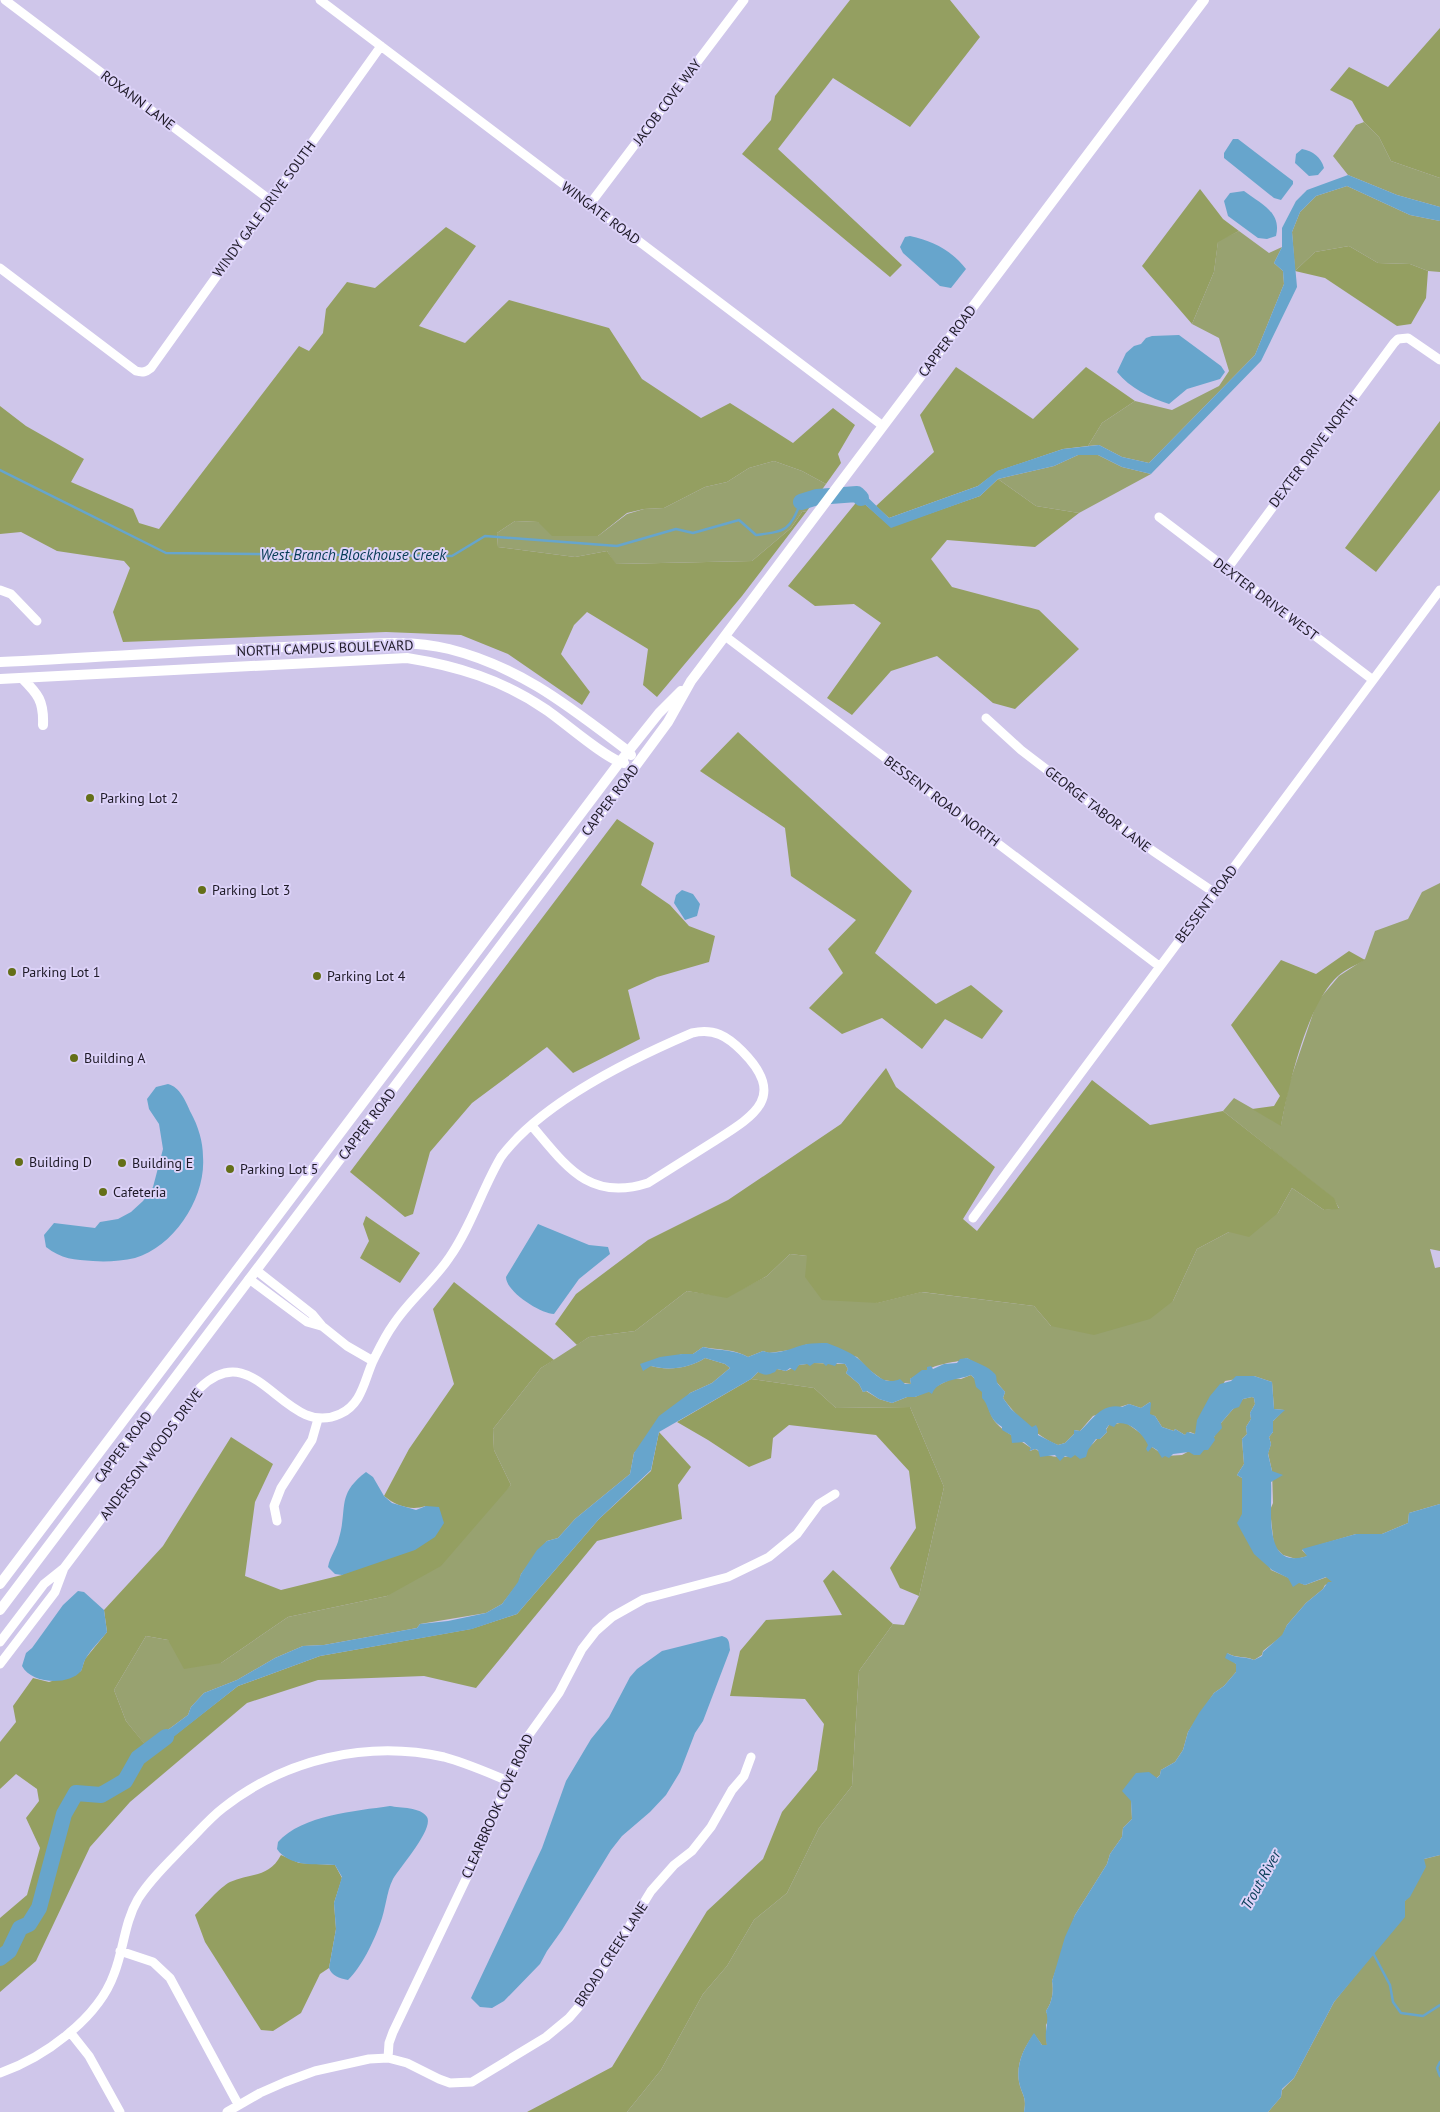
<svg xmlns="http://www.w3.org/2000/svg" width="1440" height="2112" viewBox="0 0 1440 2112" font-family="'PT Sans',sans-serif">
<rect width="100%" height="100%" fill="#cfc6ea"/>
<!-- green -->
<path fill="#98a270" d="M1364,122L1379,137L1391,161L1440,178V207L1397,195L1348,175L1333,156L1356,125Z
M1347,186L1410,215L1440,221V272L1428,271L1410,264L1378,263L1349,246L1315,252L1295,271L1292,232L1300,212L1316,196Z
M1239,231L1269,253L1282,247L1274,263L1283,271L1284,284L1255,355L1149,463L1122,457L1099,445L1088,446L1102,423L1135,401L1172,410L1219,386L1229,371L1219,338L1192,324L1214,272L1218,241Z
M1078,455H1098L1122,467L1151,474L1079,513L1036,506L998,479L1054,466Z
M774,461L802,471L826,484L807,511L802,512L791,528L752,561L615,564L607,551L575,557L498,547L497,533L515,521L538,522L598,536L627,514L644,509L664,508L705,487L727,482L749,468Z
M1440,883V1251L1430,1249L1435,1268L1440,1267V1504L1409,1513L1408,1523L1382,1534H1356L1302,1550L1308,1556L1296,1559L1283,1555L1274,1546L1270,1510L1273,1503L1272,1471L1268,1453L1271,1444L1269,1437L1273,1432V1421L1284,1410L1274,1409L1272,1382L1254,1376L1225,1381L1195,1434L1190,1432L1185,1435L1175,1429L1174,1431L1162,1427L1155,1416L1150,1415V1402L1141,1408L1129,1404L1093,1416L1080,1431L1074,1430V1434L1065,1443L1058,1445C1038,1438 1016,1416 1003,1398L1005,1392C994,1378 982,1367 967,1358C956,1363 954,1361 944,1364C932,1366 921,1373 910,1379L911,1384L883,1380L868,1369L857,1357L808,1344L790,1350L769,1353L763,1351L748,1357C735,1349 718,1350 703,1347L693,1354H682L651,1366C668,1371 690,1368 705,1358L725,1364L730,1368L712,1383L690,1393L634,1453L630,1474L575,1519L558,1538L547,1541L521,1574L519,1582L502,1604L486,1613L420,1624L417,1628L324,1645L303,1646L275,1658L237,1680L204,1693L191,1707L188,1715L146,1746L126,1721L114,1690L146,1636L168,1640L221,1663L288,1617L387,1596L511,1485L494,1450L493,1429L541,1368L589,1337L635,1331L687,1291L727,1297L767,1276L790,1254L807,1256L877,1303L921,1292L1034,1306L1051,1326L1173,1301L1197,1249L1229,1232L1278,1213L1292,1188L1324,1210L1339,1208L1333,1198L1223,1111L1234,1098L1281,1125L1289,1084L1317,1002L1339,976L1365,959L1375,931L1408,919L1422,892Z
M814,1363L845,1364L848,1369L846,1373L859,1384L863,1392L866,1391L879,1399L892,1403L907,1397H915L953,1378L961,1379L971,1375C983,1385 986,1404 992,1417C999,1431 1020,1439 1031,1448L1030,1451L1035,1449C1038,1450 1042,1454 1046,1455C1066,1460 1084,1456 1097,1439H1100L1107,1432L1106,1430L1109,1425L1125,1422L1143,1435L1149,1445L1165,1456L1182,1455L1214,1437L1221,1423L1233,1409L1243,1399L1252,1397L1254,1398L1255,1404L1250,1413L1251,1419L1246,1427L1247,1434L1242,1439L1244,1464L1237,1475L1242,1478V1514L1271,1570L1305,1585L1327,1577L1333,1582L1325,1585L1323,1589L1306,1603L1287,1625L1283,1635L1263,1651L1262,1655L1254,1660C1244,1655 1237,1659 1227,1653L1236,1664V1672L1224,1686L1214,1693L1188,1732L1183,1750L1175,1762L1161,1770L1160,1775L1131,1801L1132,1819L1123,1828L1122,1837L1110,1854L1107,1864L1075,1915L1052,1981C1054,1991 1052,2003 1046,2011L1049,2019L1046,2025L1047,2046L1042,2045L1034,2034C1024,2048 1016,2063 1019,2082C1022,2096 1027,2096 1024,2112H627L661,2070L703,1994L727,1966L754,1920L787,1893L819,1828L852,1786L859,1671L893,1624L904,1625L919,1596L944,1487L910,1407L836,1408L814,1388L751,1379L758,1372L777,1369L786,1371L799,1365Z
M1440,1855V2112H1268L1281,2097L1282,2090L1294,2078L1334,2002L1382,1942L1405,1901L1424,1859Z"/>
<!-- forest -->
<path fill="#949f61" d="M850,0H950L980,37L910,127L833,78L778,149L902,265L890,277L742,154L771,120L775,96Z
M1440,28V178L1391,161L1379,137L1364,122L1352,101L1330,90L1349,67L1388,87Z
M1200,189L1223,219L1239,231L1218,242L1214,272L1192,324L1142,266Z
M446,227L476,246L419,326L465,343L509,300L609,328L642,379L701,418L730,403L793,443L833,408L855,425L838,454L841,463L826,484L802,471L774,461L749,468L727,482L705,487L664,508L644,509L627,513L598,536H552L538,522L515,521L497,533L498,547L575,557L607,551L616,564L752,561L791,528L802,512L807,511L742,596L657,697L643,685L648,649L587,612L574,625L561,654L590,692L582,705L508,654L461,635L386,632L123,642L113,612L130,568L124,561L57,551L21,532L0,534V406L26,426L84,459L71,482L133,509L139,523L159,529L299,346L309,351L323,333L326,309L347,282L375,288Z
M1349,246L1378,263L1410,264L1428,271L1426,298L1411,324L1397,326L1325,278L1295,271L1315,252Z
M956,367L1033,419L1086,367L1135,401L1102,423L1088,446L1063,449L998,471L978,486L889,518L876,506L934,452L920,415Z
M1440,421V490L1376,572L1345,548Z
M998,479L1036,506L1079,513L1035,547L947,540L931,559L952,587L1039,610L1079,649L1015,709L993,703L937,656L891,671L852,715L827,698L881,623L854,604L815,606L788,586L859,499L891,527L980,496Z
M738,732L912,891L875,953L936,1004L971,985L1003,1011L982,1039L945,1019L922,1049L882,1018L842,1034L809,1008L843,973L828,949L856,920L791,876L785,828L700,771Z
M617,819L654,843L641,885L670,905L689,926L715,936L709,962L657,977L628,990L640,1039L573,1073L547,1047L472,1103L430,1152L413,1214L405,1217L350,1172Z
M1349,951L1365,960C1356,965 1346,969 1338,976C1307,1004 1289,1084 1281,1126L1252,1109L1274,1106L1280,1096L1231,1025L1281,960L1316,974Z
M886,1068L896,1087L995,1167L963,1219L977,1231L1092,1080L1150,1125L1223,1111L1334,1198L1339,1209L1324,1210L1292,1188L1278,1213L1249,1237L1229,1232L1197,1249L1173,1301L1150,1319L1094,1335L1051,1326L1034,1306L922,1292L878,1303L822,1300L805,1277L807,1256L790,1254L767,1276L727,1298L687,1291L635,1331L589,1337L577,1345L555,1324L576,1294L648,1240L728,1200L841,1124Z
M366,1216L420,1253L400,1283L360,1258L369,1241L363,1224Z
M454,1282L554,1360L541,1368L493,1429L494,1450L511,1485L441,1566L387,1596L288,1617L221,1663L184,1669L168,1640L146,1636L114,1690L126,1721L152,1753L238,1686L320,1656L471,1629L517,1614L599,1519L651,1471L659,1432L691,1467L678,1485L682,1519L597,1541L476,1688L424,1676L318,1680L247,1703L130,1802L90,1847L36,1961L0,1992V1918L27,1895L40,1848L26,1818L39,1801L37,1789L16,1774L0,1789V1742L16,1722L13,1706L33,1678L49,1682L81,1671L85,1659L107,1632L104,1610L163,1546L231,1437L273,1464L255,1502L245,1576L281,1590L342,1575L426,1506C411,1511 396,1506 384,1496L409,1449L454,1384L433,1309Z
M751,1379L814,1388L836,1408L910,1407L944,1487L919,1596L900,1588L890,1568L916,1528L909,1471L876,1435L789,1425L773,1438L771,1458L749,1467L708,1440L677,1422Z
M833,1570L893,1624L859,1671L852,1786L819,1828L787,1893L754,1920L727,1966L703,1994L661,2070L627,2112H527L612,2067L707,1911L763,1859L782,1812L817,1770L824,1724L805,1699L730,1696L740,1651L766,1620L842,1615L823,1581Z
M281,1855L299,1863L335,1865L342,1878L334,1903L336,1929L329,1968L320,1974L301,2013L273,2031L261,2030L205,1942L195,1915C204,1906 220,1887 230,1882C250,1873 269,1878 281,1855Z"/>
<!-- water -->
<path fill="#67a5cc" d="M1233,139H1238L1293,181V184L1281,200L1274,198L1224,158V153Z
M1302,149C1313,151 1321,157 1324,168L1318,175L1309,176L1295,163L1296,154Z
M1348,175L1397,195L1440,207V221L1410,215L1347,186L1316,196L1300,212L1292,232L1297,287L1261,361L1151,474L1122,467L1098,455H1078L1054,466L998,479L980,496L891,528L859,499L839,496L846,488L860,490L889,518L978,486L997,471L1063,449L1099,445L1122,457L1149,463L1255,355L1284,284L1283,271L1274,263L1282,247V228L1296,201L1307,190Z
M1244,191C1261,204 1282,212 1276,236L1267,239L1258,238L1228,216L1224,201L1230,193Z
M910,236C933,241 951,250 966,269L951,288L940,286L903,253L900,247L905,237Z
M1179,335L1221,366L1225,372L1220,379L1187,389L1169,404C1150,398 1130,388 1117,372L1126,353L1134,346L1141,344L1146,338L1152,336Z
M682,890L693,894L700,904L697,916L685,920L674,903L676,895Z
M168,1084C180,1087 186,1102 191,1113C198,1126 203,1141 203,1157C206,1197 175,1246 135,1258C122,1261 106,1262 93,1261C75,1260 61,1259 46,1247L44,1235L54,1223L95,1228L100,1222L118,1219L131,1212L143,1201L153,1187L163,1149L159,1124L149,1109L147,1099L156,1087Z
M538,1224L589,1245L608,1247L610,1254L579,1279L554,1314C541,1314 506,1292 506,1277Z
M827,1343C837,1347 848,1351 856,1357C869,1366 881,1388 900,1379L905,1384H911L910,1379L922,1370H927V1367L931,1366L933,1369L944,1364L957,1363L960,1359L967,1358C977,1363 988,1366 995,1374C997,1376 996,1379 997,1382C998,1385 1003,1389 1005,1392L1003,1398L1011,1409L1032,1427L1036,1425L1038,1429V1435L1058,1445L1065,1443L1074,1434V1430L1080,1431C1092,1420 1102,1402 1122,1407L1129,1404L1141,1408L1150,1402L1151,1403L1150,1414L1155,1416L1162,1427L1174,1431L1175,1429L1185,1435L1187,1432L1195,1434L1197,1420L1210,1396L1220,1384L1231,1381L1236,1376H1254L1272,1382L1274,1409L1285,1410L1273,1421V1432L1269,1437L1271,1444L1268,1454L1272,1471L1283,1475L1271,1482C1273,1507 1261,1571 1307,1556L1302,1549L1356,1534H1382L1408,1523L1409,1513L1440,1504V1855L1424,1859L1426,1867L1410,1897L1405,1901V1917L1334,2002L1294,2078L1282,2089L1281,2097L1268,2112H1024C1027,2096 1022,2096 1019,2082C1016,2063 1024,2048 1034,2033L1042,2045H1047C1043,2032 1050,2023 1046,2011C1052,2003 1054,1991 1052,1981L1065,1937L1075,1915L1107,1864L1110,1854L1122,1837L1123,1828L1132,1819L1131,1801L1122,1791L1136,1773L1149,1772L1157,1778L1160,1775L1161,1770L1175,1762L1183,1750L1188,1732L1199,1713L1214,1693L1224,1686L1236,1672V1664L1225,1658L1227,1653C1236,1659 1244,1656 1254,1660L1262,1656L1263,1652L1282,1635L1287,1625L1306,1603L1323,1589L1328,1582H1332L1326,1577L1305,1585L1299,1583L1293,1587L1288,1578L1272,1570L1254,1554L1237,1523L1242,1514V1478L1237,1475L1244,1464L1242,1439L1247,1434L1246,1427L1251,1419L1250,1413L1255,1404L1254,1398L1252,1397L1243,1399L1239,1407L1233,1409L1221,1423L1222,1428L1214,1437L1215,1440L1208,1450H1204L1200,1455H1194L1189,1452L1173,1454L1169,1458L1165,1456L1162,1458L1157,1450L1152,1447L1148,1452L1146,1449L1148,1445C1142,1433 1131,1422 1117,1423L1114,1427L1109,1425L1106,1429L1107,1432L1100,1439H1096L1088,1450L1086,1457L1080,1459L1075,1455L1071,1458L1065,1456L1060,1461L1055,1455L1040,1457L1038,1450L1035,1449L1029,1451L1031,1448L1024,1442L1012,1443L1011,1435L1002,1430V1427C999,1425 995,1422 993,1419C988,1412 988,1404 982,1398V1392L976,1387L974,1378L971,1375C959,1380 938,1379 932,1394L929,1392L915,1397H907L892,1403L879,1399L867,1391L863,1392L859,1384L846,1373L848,1369L845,1364L837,1363L835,1366L828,1364L826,1366L823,1363H814L810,1366L807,1364L799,1365L795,1371L790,1368L786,1371L777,1369L775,1372C768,1375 765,1376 758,1372L751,1379L659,1432L651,1470L599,1519L517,1614L472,1629L320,1656L238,1686L152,1754L146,1746L188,1715L191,1707L204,1693L237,1680L275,1658L303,1646L324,1645L417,1628L420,1624L448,1621L486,1613L502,1604L518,1582L521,1574L537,1550L547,1541L558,1538L575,1519L630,1474L634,1453L659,1416L690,1393L712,1383L730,1368L725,1364L705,1358C690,1368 669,1371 651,1366L643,1371L640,1364L660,1357L682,1354H693L703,1347C718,1351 735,1349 748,1357L763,1351C778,1356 793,1347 807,1344C813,1343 821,1343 827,1343Z
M366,1472L373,1477L384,1496L392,1503L416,1510L426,1506L439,1507L444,1523L435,1537L415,1550L342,1575L335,1574L328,1567C330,1556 337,1548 339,1538C348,1507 336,1495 366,1472Z
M78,1591L84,1592L104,1610L107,1632C100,1641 90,1650 85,1660C83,1663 83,1668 81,1671C69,1686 31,1684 22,1666L26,1653L32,1648L63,1605Z
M722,1636C730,1638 729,1643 730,1650L703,1721L695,1733L680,1772L666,1795L650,1812L622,1836L611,1850L562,1930L547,1951L540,1964L504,2001L492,2008L480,2007L471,1998L542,1848L566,1781L591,1739L609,1717L630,1677L637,1669L662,1651Z
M390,1806C400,1808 421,1807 427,1817C434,1829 400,1867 393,1879C386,1893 386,1909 380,1924C374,1941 361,1968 348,1980C339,1978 332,1976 329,1968L336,1929L334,1903L342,1877L335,1865C316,1864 289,1867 277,1849L278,1842C302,1815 356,1811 390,1806Z"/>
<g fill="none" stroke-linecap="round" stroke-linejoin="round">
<!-- stream -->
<path stroke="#67a5cc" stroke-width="2.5" d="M0,470L166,553L452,556L485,536L617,546L676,529L693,533L739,520L756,535C787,531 789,531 801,502
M1372,1951L1390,1985L1393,2002L1401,2013L1423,2016L1440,2005
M1440,2062L1437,2068L1440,2076"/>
<!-- river -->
<path stroke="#67a5cc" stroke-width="16" d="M801,502L817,497L857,494L861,498
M0,1958L9,1951L20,1928L29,1924L39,1908L64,1814L76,1793L101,1795L125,1781L138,1758L166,1737"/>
<!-- minor -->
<path stroke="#fff" stroke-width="9" d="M5,0L270,200
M320,0L883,426
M590,204L744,0
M0,268L136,371C143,373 146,372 151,368L381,46
M1159,517L1373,680
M1227,569L1394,343L1398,339L1408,338L1440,360
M0,590L11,594L37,621
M725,636L1159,966
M986,718L1021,750L1153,851L1215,893
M973,1218L1440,590
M256,1270L312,1314L322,1326L347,1346L373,1361
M249,1279L307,1322L321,1326
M277,1521L274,1506L281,1488L312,1440L318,1419
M0,1642L44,1584L64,1568
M0,1664L55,1592L64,1568L200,1388C257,1333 284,1440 340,1414C362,1404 364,1381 373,1361C379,1349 385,1336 393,1325C409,1300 433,1282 449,1258C471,1227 482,1189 501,1157C541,1103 631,1059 692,1033C714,1028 727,1036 742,1051C788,1097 754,1116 713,1142C691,1156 670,1169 648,1183C589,1202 566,1166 532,1126
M120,1951L153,1962L170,1978L238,2104
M70,2032L89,2056L120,2112
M388,2058L389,2043L393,2032L476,1858L526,1739L559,1693L582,1649L596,1631L612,1617L644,1599L728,1577L769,1557L797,1534L819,1504L835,1494
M0,2073C43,2058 98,2019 114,1974C124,1949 124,1923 138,1899C151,1878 171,1860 188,1842C199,1831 210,1818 223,1808C285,1759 367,1740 444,1757C466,1763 487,1772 508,1781
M227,2112L260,2093L285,2082L315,2071L369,2059L388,2058L407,2063L439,2079L450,2083L472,2082L546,2037L569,2018L582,2003L651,1891L674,1865L692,1851L711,1827L732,1790L744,1776L751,1757"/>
<!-- tertiary -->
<path stroke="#fff" stroke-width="10" d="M0,662C103,657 206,650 310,646C355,645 405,638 449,649C521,667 571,708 628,751L631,755
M22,678C38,694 44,701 43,725
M0,679L407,658C458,666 502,680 545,709C562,720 608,761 624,763
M0,1584L619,763L659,713L681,691
M0,1610L612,798L668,722L691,681L1204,0"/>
</g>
<!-- markers -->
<g fill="#646f18" stroke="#dcd2f8" stroke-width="2">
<circle cx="90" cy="798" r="5"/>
<circle cx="202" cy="890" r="5"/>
<circle cx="12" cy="972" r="5"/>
<circle cx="317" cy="976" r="5"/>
<circle cx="74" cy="1058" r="5"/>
<circle cx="19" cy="1162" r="5"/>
<circle cx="122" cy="1163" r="5"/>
<circle cx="230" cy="1169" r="5"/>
<circle cx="103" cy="1192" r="5"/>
</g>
<g text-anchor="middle" stroke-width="4" stroke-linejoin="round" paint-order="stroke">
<!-- street labels -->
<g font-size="14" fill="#1e1a27" stroke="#dcd2f8">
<text transform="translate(138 100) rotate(37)" y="5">ROXANN LANE</text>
<text transform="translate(667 102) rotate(-53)" y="5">JACOB COVE WAY</text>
<text transform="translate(264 209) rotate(-54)" y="5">WINDY GALE DRIVE SOUTH</text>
<text transform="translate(601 213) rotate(37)" y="5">WINGATE ROAD</text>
<text transform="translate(947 341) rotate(-53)" y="5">CAPPER ROAD</text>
<text transform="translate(1313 451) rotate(-53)" y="5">DEXTER DRIVE NORTH</text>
<text transform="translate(1266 599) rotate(37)" y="5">DEXTER DRIVE WEST</text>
<text transform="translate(325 648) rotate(-2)" y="5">NORTH CAMPUS BOULEVARD</text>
<text transform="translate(610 800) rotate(-53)" y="5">CAPPER ROAD</text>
<text transform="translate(942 801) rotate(37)" y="5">BESSENT ROAD NORTH</text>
<text transform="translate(1098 809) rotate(38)" y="5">GEORGE TABOR LANE</text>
<text transform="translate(1206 904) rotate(-53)" y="5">BESSENT ROAD</text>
<text transform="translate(367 1124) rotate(-53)" y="5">CAPPER ROAD</text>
<text transform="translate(123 1447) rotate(-53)" y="5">CAPPER ROAD</text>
<text transform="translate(151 1454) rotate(-53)" y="5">ANDERSON WOODS DRIVE</text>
<text transform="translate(497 1806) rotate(-66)" y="5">CLEARBROOK COVE ROAD</text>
<text transform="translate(611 1954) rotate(-57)" y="5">BROAD CREEK LANE</text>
</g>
<!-- poi labels -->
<g font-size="14" fill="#1e1a27" stroke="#dcd2f8" text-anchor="start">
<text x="100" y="803">Parking Lot 2</text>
<text x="212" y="895">Parking Lot 3</text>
<text x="22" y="977">Parking Lot 1</text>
<text x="327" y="981">Parking Lot 4</text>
<text x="84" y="1063">Building A</text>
<text x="29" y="1167">Building D</text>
<text x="132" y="1168">Building E</text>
<text x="240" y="1174">Parking Lot 5</text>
<text x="113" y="1197">Cafeteria</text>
</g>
<!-- water labels -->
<g font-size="15" font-style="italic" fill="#053b55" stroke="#dcd2f8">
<text x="353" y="560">West Branch Blockhouse Creek</text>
<text transform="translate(1261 1880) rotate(-61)" y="5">Trout River</text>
</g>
</g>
</svg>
